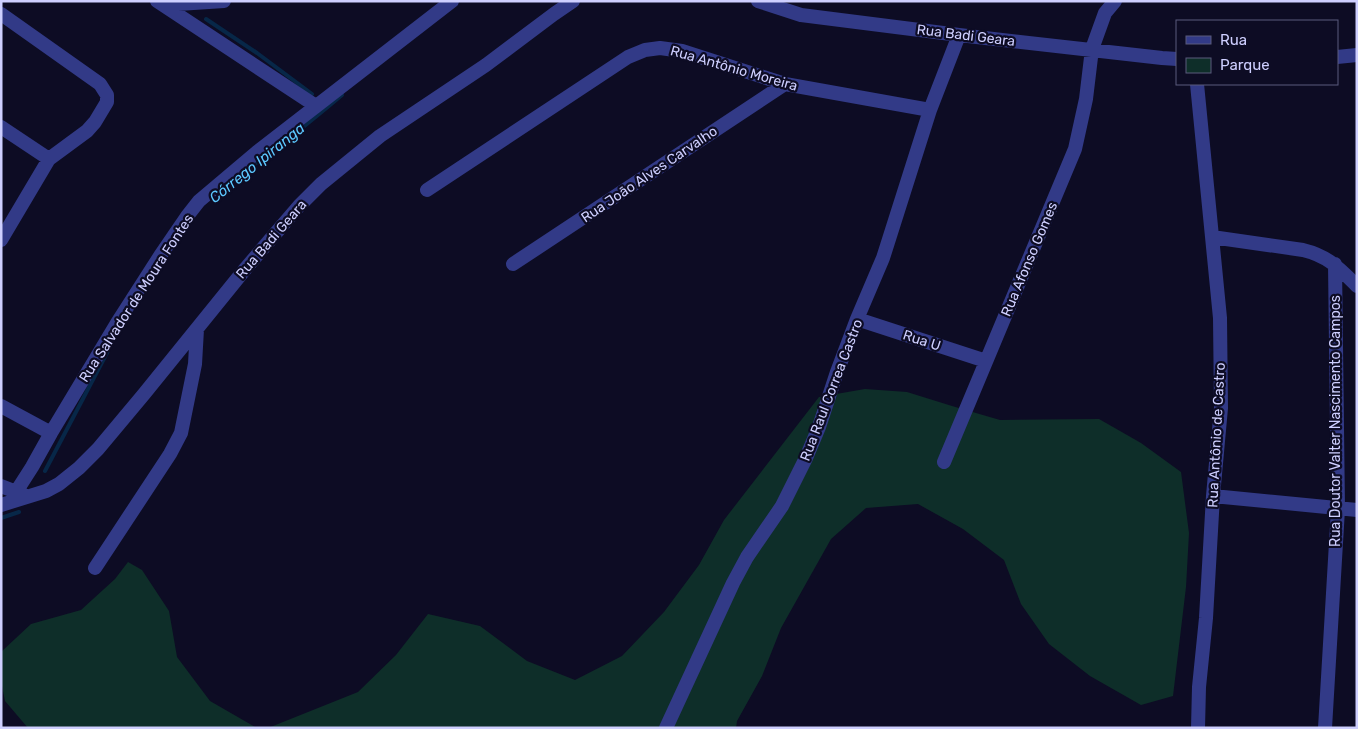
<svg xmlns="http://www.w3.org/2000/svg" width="1358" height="729" viewBox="0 0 1358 729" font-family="Rubik,sans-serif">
<rect width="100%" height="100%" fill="#0d0c24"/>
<!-- green -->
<path fill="#0e2e29" d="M865,389L907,392L952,406L1000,420L1099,419L1141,443L1181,472L1189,533L1186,587L1173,696L1141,705L1090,676L1049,644L1021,604L1004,560L963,529L918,504L866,508L831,539L781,628L762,676L737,721L736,728H268L358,692L396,655L428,614L480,626L527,661L575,680L622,656L664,612L699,565L724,520L819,397Z
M128,562L142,570L169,611L177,657L210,701L257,728H28L5,701L1,681V652L31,624L81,610L115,579Z"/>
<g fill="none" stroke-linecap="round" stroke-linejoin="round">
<!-- stream -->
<path stroke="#072748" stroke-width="4" d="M206,19L257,53L312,94
M241,174C277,149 310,122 342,95
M45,471L108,351
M1,518L19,512"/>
<!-- minor -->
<path stroke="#323a87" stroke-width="14" d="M157,1L316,106
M758,1L801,15L959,35L1162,58L1177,59
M163,5L224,1
M1,14L100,84L107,95V102L95,122L87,131L49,159L1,240
M1337,57L1357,55
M1197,84L1220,318L1221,408L1213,496L1206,618L1199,687L1198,728
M1,127L49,159
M427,190L628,57L645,50L660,48L682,51L785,84L930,110
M1212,237L1303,250C1328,256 1339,268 1357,286
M513,264L785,84
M857,319L986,361
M1,406L51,433
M944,462L1075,149L1086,99L1092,49L1105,13L1115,1
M1,486L24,495
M16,492L32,467L51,433L117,323L160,256L188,215L199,201L257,152L452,1
M1213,496L1357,510
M1,505L46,491L59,484L79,468L98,449L144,394L246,268L299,206L321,184L380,136L486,65L554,14L573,1
M95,568L170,454L181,433L195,364L197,329
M666,728L733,583L747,557L782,506L806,458L819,427L837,372L857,319L883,258L930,110L959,35
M1325,728L1338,509L1335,264"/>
</g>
<g text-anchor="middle" stroke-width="4.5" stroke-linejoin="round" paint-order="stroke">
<!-- street labels -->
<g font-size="14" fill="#cecfff" stroke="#0d0c24">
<text transform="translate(966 35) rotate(7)" y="5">Rua Badi Geara</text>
<text transform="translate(734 68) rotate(16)" y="5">Rua Antônio Moreira</text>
<text transform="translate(649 174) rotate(-34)" y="5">Rua João Alves Carvalho</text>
<text transform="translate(271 239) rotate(-49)" y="5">Rua Badi Geara</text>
<text transform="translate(1029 259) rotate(-67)" y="5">Rua Afonso Gomes</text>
<text transform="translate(136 298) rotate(-57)" y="5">Rua Salvador de Moura Fontes</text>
<text transform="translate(922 340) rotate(18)" y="5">Rua U</text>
<text transform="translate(831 390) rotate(-69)" y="5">Rua Raul Correa Castro</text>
<text transform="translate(1335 421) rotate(-90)" y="5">Rua Doutor Valter Nascimento Campos</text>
<text transform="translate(1216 435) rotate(-87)" y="5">Rua Antônio de Castro</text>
</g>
<!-- water labels -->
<g font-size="15" font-style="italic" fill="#5cc8ff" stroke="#0d0c24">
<text transform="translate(257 163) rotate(-39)" y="5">Córrego Ipiranga</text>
</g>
</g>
<!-- border -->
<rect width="1358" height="729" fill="none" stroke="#cecfff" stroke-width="5"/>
<!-- legend -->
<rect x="1176" y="20" width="162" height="65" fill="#0d0c24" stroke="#5a5a7c"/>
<rect x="1186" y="36" width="25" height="8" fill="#323a87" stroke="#5a5a7c"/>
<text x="1220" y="45" font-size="15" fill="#cecfff">Rua</text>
<rect x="1186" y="58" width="25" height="15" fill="#0e2e29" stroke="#5a5a7c"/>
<text x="1220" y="70" font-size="15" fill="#cecfff">Parque</text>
</svg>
